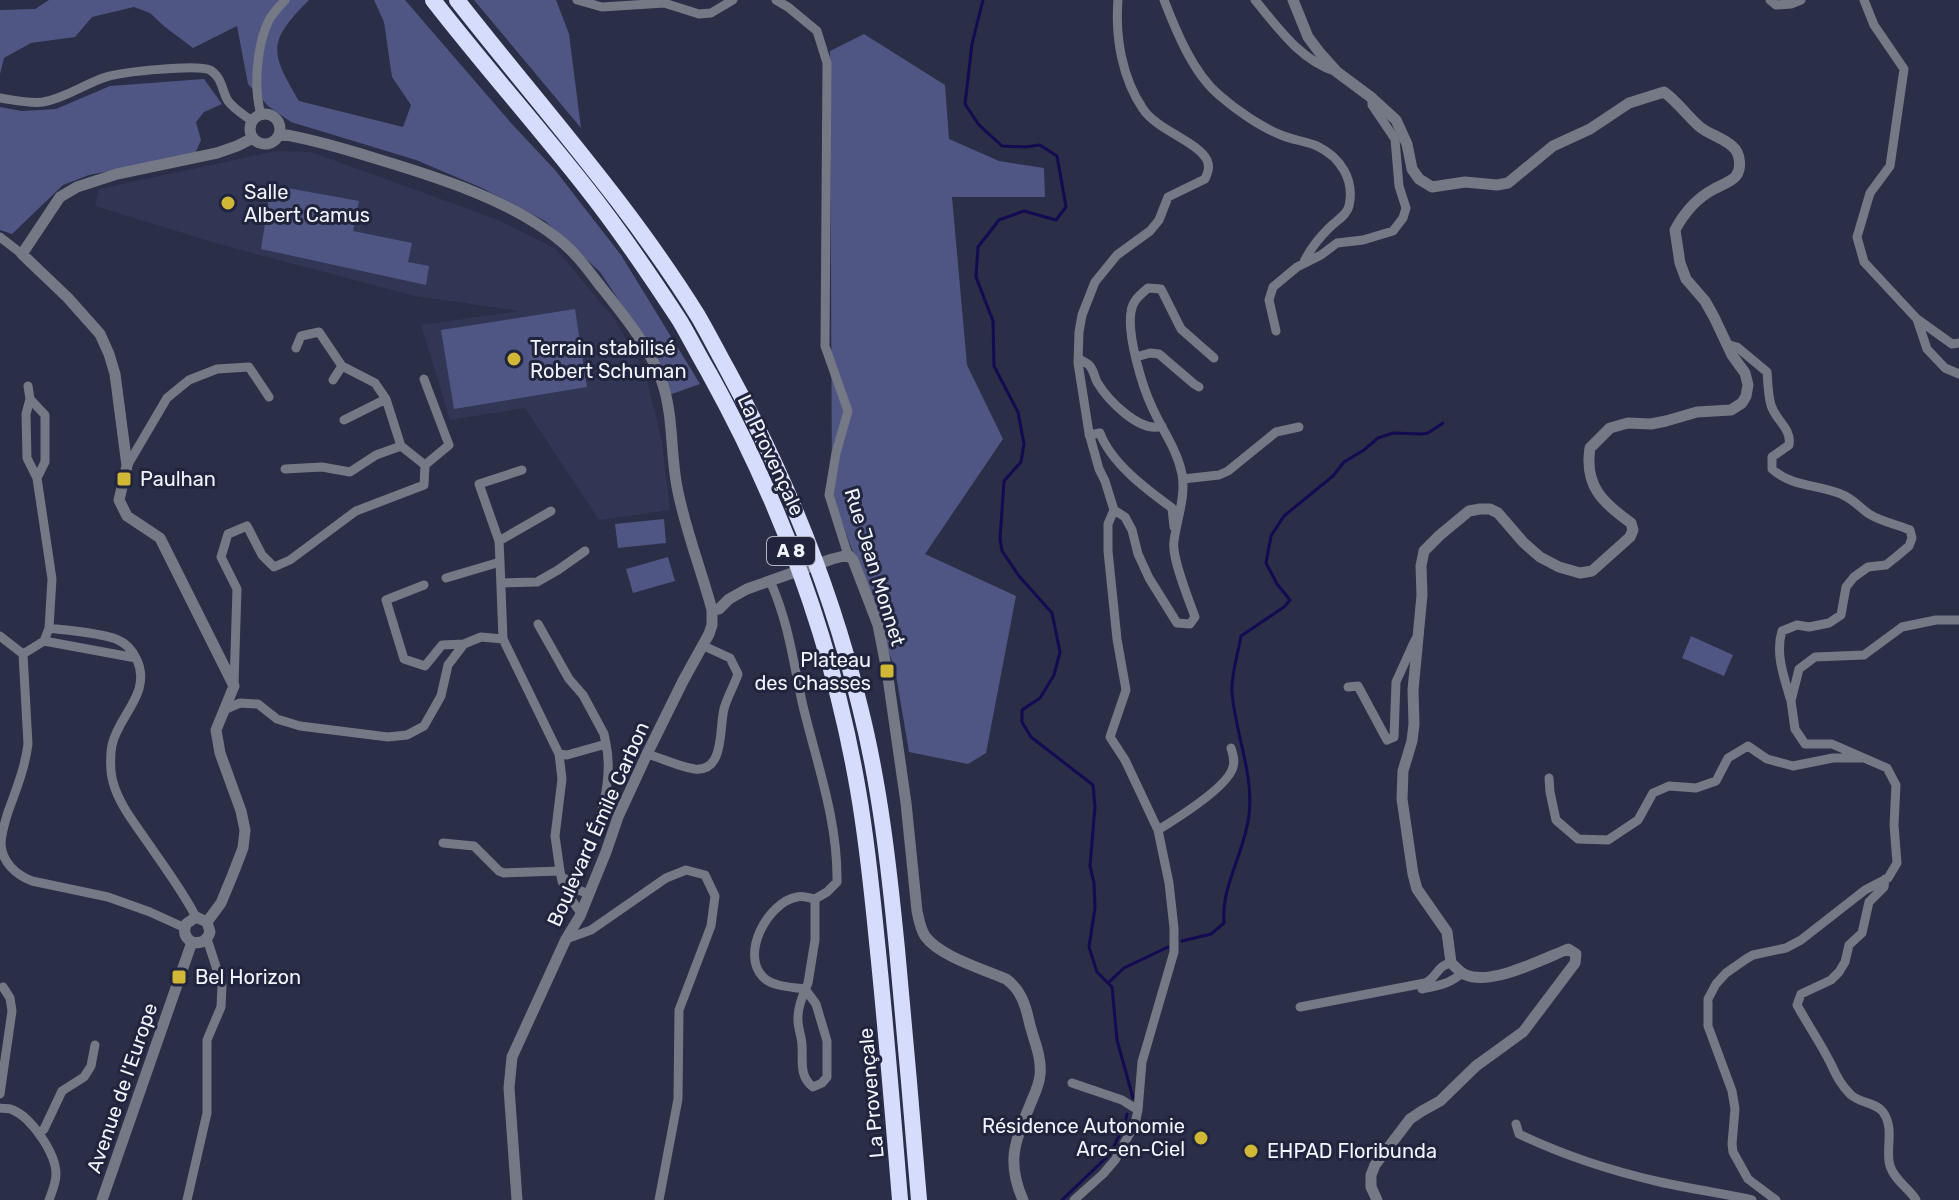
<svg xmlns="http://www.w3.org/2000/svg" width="1959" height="1200" viewBox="0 0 1959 1200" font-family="Rubik,sans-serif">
<rect width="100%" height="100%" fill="#2a2e46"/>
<!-- built -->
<path fill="#323655" d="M276,151L311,152L496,219L556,249L615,320L645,372L662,442L670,510L599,520L525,408L450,420L421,325L520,311L415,296L222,245L95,206L99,189Z"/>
<!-- green -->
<path fill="#505683" d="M49,0H309C267,42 270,52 299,101L403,127L411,105L392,77L384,22L374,0H405L511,123L555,170L621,255L700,384L669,395L646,341L600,272L545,221L482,188L416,160L291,122L268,106L248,84L237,26L193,48L165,27L150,13L134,7L92,17L75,37L31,43L4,58L0,74V10L35,9Z
M474,0H556L569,34L581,128Z
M864,34L945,85L949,139L999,161L1044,168L1045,197H952L967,365L1003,439L925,554L1016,596L986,753L968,764L909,752L895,669L832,494L830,51Z
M204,79L222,104L204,112L196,122L201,140L195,154L89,175L63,185L12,234L0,230V107L22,111L56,109L110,86Z
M271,185L359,201L353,231L412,243L408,262L429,266L426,285L261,249Z
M575,309L587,387L454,409L441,330Z
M664,519L666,543L618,548L615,524Z
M668,557L675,581L633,593L626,569Z
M1691,636L1733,655L1724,676L1682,658Z"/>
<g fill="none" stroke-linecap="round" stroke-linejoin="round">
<!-- stream -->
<path stroke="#140a52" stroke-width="3" d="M983,0L972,44L965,104L979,125L1002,146L1025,147L1040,145L1057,156L1066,207L1056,220L1024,211L999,220L978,247L976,277L993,321L994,366L1018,412L1024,444L1021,462L1004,481L1000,539L1002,551L1019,576L1052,613L1060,652L1054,675L1040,698L1022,710V722L1031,737L1093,785L1095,807L1090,866L1094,883L1095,908L1089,947L1097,972L1112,987L1117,1040L1133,1098
M1182,941L1211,934L1224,923C1221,885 1245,852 1249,815C1254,773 1235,733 1232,692C1231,674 1238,654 1241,636L1284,607L1290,600L1277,584L1266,563L1271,536L1284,516L1333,476L1344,462L1364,450L1378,438L1393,433L1421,434L1428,433L1443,423
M1108,983L1124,968L1168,947
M1062,1200L1110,1154L1125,1124L1127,1114"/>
<!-- minor -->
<path stroke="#757885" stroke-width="9" d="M577,0L602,7L664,3L699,14L711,13L733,0
M776,0L788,7L817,31L827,63L825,346L848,411L836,453L829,495L848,555
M1164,0C1176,31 1193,73 1219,95C1236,110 1261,127 1281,135C1293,140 1305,141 1317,146C1340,157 1355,179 1349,206C1347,215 1336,221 1329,228C1319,238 1310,249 1304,262
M1255,0C1278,28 1301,61 1337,72
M1770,0L1776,5L1791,4L1801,0
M1864,0L1874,25L1904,69L1890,166L1870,193L1857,237L1864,262L1917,319L1927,349L1945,368L1959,374
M0,98C14,100 29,104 43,102C66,98 84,84 106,77C121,72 197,64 210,70C222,77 222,91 228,101C234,109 244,115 252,121
M261,114C253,88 257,44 269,20C273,13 280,6 285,0
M0,237L22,254
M1917,319L1952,344L1959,343
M1276,331L1269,300L1273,287L1297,267L1321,255L1337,243L1363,240L1393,231L1403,218L1406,208L1399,186L1395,139L1372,105V98
M1726,344L1737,347L1767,372C1768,383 1768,395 1771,405C1775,420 1792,428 1789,445L1772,457V469C1793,488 1819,484 1843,495C1853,499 1860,508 1869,514C1882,522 1896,524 1910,530L1912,538L1909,546L1896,557L1886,565L1868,567L1854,577L1846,587L1841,615L1829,623L1809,627L1797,625L1782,631C1775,653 1784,677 1790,698
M296,348L301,336L319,332L342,366L375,383L386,399L401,446
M1136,357L1150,353L1159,354L1194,384L1199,387
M1078,358C1082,361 1086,362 1089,365C1094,370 1094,376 1097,382C1107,399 1140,434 1162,426
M424,379L449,445L425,465
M333,380L342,366
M28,386L30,399L45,415V462L37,478L52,579L49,628C71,631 95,632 116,639C126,643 133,651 137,660C152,693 118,716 112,745C110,755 110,772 113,782C119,804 133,821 146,840C163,865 182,890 196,917
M30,399L26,414L27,458L37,478
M344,420L386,399
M1089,435L1100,433C1111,463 1146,489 1172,508L1174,527
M127,466L167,398L189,380L217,369L249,367L269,397
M1183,479L1219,475L1228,471L1276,432L1299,427
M1114,510L1105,481L1099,469L1089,433L1078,363L1079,332L1082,315L1095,282L1117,255L1150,231L1159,220L1168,197L1205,179C1208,172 1210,167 1207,160C1197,141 1157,130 1143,109C1122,78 1115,37 1118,0
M1114,510L1125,517L1132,530L1138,554L1149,578L1177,623L1190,624L1195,617C1189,600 1171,557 1174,541C1177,518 1186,497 1182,474C1177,449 1162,430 1152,407C1142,386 1127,335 1131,312C1132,301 1140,295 1148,288L1161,289L1181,329L1214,358
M499,541L551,511
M500,562L499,541L479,484L522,470
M446,578L500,562L503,639
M770,581C789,623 793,662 803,706C817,764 838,821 837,882L827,892L815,899C809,898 803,895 797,897C768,902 740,954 763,977C773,987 792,987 805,989L816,1004L827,1041V1077L822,1083L813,1087C799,1076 803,1062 802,1046C802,1037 798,1029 798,1020C797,1009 803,994 808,983L815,940V899
M501,583L537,582L558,570L585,551
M424,585L386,600L404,659L425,666L442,645L464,644L481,637L503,639L559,754L562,779L555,836L560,871L562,881L568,895L581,913
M538,624L569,679L583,695L604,734L606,744
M49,628L44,641L23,654L28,744C25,768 16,790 8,812C5,822 1,834 1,844C2,862 16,875 32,881L108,897L150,912L185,928
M0,636L23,654
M44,641L136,658
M234,684L237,589L221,557L228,534L247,526L262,555L274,567L290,560L356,511L424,485L425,465L401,446L376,455L350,472L322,467L285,469
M1348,687L1358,686L1387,740L1394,737L1396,682L1415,640
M226,709L240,703L258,704L277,719L300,726L388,737L407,735L424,726L441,696L448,665L464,644
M559,754L567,755L606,744C611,767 607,792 601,814
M647,754C662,758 679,767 695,769C725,772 719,728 724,709C727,697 734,686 738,674L730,658L704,646
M1549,778L1550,792L1556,820L1578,839L1608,840L1638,820L1653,793L1669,786L1696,788L1716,781L1728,758L1748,746L1767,759L1793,766L1833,758H1862
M1158,830C1176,819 1228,787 1233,767C1235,760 1233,755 1231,748
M443,843L474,846L499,871L504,873L560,871
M564,878L573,888L589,894
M1885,879L1884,887L1869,902L1862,933L1849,945L1845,962L1839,972L1831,980L1801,994L1797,1005C1808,1025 1821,1044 1831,1064C1837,1077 1841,1085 1851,1095C1860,1103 1875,1102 1883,1112C1895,1129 1885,1149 1890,1166C1895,1181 1909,1188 1916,1200
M566,939L591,930L666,878L686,870L705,875L715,896L711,926L679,1010L678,1099L659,1200
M1422,989C1437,986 1450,984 1462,973
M1300,1007L1425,983C1437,978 1437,965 1451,963
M1072,1083L1122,1100L1138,1110
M0,1094L12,1011L10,998L3,987
M0,1108C4,1109 9,1108 13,1110C32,1118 56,1154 56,1174C56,1183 52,1192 49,1200
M1516,1124L1519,1134C1563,1155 1612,1171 1660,1182C1691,1189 1722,1193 1752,1200
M39,1134L44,1129L62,1091L84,1077L91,1066L95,1045
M187,1200L207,1113V1040L221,1007L222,985L207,939
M1074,1200L1103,1174L1115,1160L1135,1124L1138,1110L1142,1062L1174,952V928L1169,883L1158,830L1125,760L1110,737L1126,690L1117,639L1108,551V524L1114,510
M1776,1200L1748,1179L1733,1152L1732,1144L1735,1109L1732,1091L1708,1026V999L1716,984L1726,973L1746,959L1753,955L1786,948L1801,940L1865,890L1888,878L1897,863L1894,825L1896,785L1887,768L1832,744H1805L1795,729L1791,701L1799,669L1815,657L1864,655L1902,627L1936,620H1959"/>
<!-- tertiary -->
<path stroke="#757885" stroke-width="11" d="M1293,0L1308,37L1320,53L1337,72L1372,98L1396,120L1407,144L1412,169L1419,179L1432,187L1465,182L1497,185L1508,183L1553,146L1590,129L1629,103L1664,92C1678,102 1687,116 1700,127C1710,135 1724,138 1733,147C1740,153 1742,168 1736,176C1731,182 1721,185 1714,189C1697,198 1684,213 1675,230L1680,263L1686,279L1705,301L1714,317L1732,355L1745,373L1748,385L1746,396L1742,403L1731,410L1697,412L1666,421L1651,424L1628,423L1610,428L1590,448C1584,486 1603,503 1631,523L1633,530L1630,537L1592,571L1580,573L1559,567L1540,557L1523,542L1498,513L1490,509H1480L1469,511L1440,535L1424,551L1421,566L1422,595L1413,690L1414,724L1412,741L1403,771L1402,799L1413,874L1417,889L1447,932L1451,963C1456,967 1460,973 1466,975C1491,986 1543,959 1568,949L1576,954L1575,963L1523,1032L1476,1066L1440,1101L1422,1111L1410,1119L1375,1165L1371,1175V1187L1377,1200
M250 129a15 15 0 1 1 30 0a15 15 0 1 1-30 0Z
M280,134C312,139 342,148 374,158C434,176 508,199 557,238C573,250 586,267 598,283C622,313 647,343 661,379C674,414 670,451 677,487C685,529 701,569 712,610V625L709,634L683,681L647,754L618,817L606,852L580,916L566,939L512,1057L509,1088L517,1200
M712,610L719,609L729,599L747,589L832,559L848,555L853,560L878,625L887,671L906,803L917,911C919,920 920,928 925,936C939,956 983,969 1006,979C1020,989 1025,1003 1029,1021C1033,1039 1042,1056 1040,1075C1039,1086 1034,1095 1030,1105C1015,1142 1006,1161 1023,1200
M207,922L221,903L233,874L243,848L245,830L241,811L220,753L216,730L234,686L160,538L127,516L119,500L127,466L115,374L109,354L100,334L68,298L22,254L60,197L77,187L117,174L217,153L237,146L253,138
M192,942C185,938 183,932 186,924L196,917L207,922
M192,942C201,944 207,941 210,932L207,922
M102,1200L192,942"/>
<!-- motorway -->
<path stroke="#d6dcfc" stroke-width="16" d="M433,0C482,63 535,123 584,185C619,229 650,275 680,321C690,338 699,356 709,373C781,503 833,644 858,790C867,841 872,891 877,942C886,1028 893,1114 900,1200
M457,0C539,105 628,203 698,316C708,333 717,351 727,369C785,475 831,588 860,707C880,786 889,868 897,949C905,1033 912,1116 919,1200"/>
</g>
<!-- markers -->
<g fill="#d1b736" stroke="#20243c" stroke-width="3">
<circle cx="228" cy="203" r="8"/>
<circle cx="514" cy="359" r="8"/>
<rect x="116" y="471" width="16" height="16" rx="4"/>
<rect x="879" y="663" width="16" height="16" rx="4"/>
<rect x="171" y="969" width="16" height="16" rx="4"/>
<circle cx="1201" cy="1138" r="8"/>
<circle cx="1251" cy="1151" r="8"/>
</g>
<g text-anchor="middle" stroke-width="6" stroke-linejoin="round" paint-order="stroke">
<!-- shield labels -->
<rect fill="#20243c" stroke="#b2b5c3" stroke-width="2" x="767" y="537" width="48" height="28" rx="6"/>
<g font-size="18" font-weight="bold" fill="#f1f3fd">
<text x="791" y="557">A 8</text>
</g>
<!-- poi labels -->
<g font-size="20" fill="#f1f3fd" stroke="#20243c" text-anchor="start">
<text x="244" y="199">Salle<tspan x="244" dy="23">Albert Camus</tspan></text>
<text x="530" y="355">Terrain stabilisé<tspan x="530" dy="23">Robert Schuman</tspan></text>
<text x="140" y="486">Paulhan</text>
<text x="871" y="667" text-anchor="end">Plateau<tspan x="871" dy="23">des Chasses</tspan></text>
<text x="195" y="984">Bel Horizon</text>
<text x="1185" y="1133" text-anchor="end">Résidence Autonomie<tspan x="1185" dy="23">Arc-en-Ciel</tspan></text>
<text x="1267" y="1158">EHPAD Floribunda</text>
</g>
<!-- street labels -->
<g font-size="20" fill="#f1f3fd" stroke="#20243c">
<text transform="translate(771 455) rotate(65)" y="7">La Provençale</text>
<text transform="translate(875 567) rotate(73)" y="7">Rue Jean Monnet</text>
<text transform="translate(598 824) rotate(-66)" y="7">Boulevard Émile Carbon</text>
<text transform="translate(122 1088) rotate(-71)" y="7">Avenue de l'Europe</text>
<text transform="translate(871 1093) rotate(-95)" y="7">La Provençale</text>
</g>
</g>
</svg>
